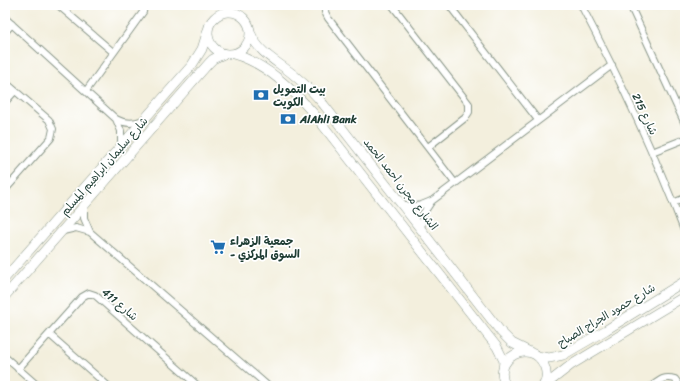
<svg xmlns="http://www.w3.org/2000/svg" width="690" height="391" viewBox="0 0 690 391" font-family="Sriracha,'Playpen Sans Arabic',sans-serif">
<rect width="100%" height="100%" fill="#fff"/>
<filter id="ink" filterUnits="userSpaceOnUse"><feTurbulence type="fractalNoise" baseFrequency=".025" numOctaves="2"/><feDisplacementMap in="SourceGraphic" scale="8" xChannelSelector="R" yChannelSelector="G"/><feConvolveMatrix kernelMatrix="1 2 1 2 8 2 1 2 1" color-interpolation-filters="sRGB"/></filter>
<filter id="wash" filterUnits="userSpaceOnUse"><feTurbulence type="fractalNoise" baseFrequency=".012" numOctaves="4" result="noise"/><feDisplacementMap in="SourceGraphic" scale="16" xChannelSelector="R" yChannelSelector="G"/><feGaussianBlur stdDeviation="0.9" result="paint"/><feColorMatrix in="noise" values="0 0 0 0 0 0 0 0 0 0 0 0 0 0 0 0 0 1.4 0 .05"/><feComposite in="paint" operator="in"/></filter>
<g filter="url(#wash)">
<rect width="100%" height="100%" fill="#f3efdd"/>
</g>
<g filter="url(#ink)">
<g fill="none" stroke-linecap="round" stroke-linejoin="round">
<!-- street casing -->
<g stroke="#899688" stroke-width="8">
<path id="street" d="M58,5L113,52
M326,5L325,12L328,18L455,183
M392,5L469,104V112L465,118L428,147
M449,5L538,120
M581,5C620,79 655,155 685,233
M630,5L685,124
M5,18L116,119C125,124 134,124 143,120
M5,32L12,24
M5,82L49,120L53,129L51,138L5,190
M86,91L143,12L144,5
M5,102L15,91
M116,119L121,131V146
M652,152L685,139
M673,203L685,198
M402,204C414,209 423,205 433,200L612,65
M84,207V218L90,232
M421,230L423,214L431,202
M63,231L76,228L90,232L268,386
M50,335L108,386
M5,357L38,386
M18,369L82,297L89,293L95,295L198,386
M652,386C661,379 665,376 675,379L680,386"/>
</g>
<!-- secondary casing -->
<g stroke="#899688" stroke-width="10">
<path id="secondary" d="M208 33a21 21 0 1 1 42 0a21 21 0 1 1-42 0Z
M251,34C259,54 279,62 295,76C306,85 315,94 324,105L501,332L512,343L530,352
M233,54C266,63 292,89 314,114L497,347L504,361L503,370
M5,278L192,65L202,49L207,33
M5,296L209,63L213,59L224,54
M537,356L549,358L563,355L606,330L685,281
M506,386C490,359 531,337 544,365C547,372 547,380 543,386
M544,386L571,365L685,296"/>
</g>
<!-- street -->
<use href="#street" stroke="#fff" stroke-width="6"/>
<!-- secondary -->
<use href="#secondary" stroke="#fff" stroke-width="9"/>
</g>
</g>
<!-- icons -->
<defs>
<g id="bank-bare" transform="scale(1.2)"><path d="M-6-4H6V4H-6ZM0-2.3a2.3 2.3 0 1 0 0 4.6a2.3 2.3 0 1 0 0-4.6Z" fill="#1f6fb2" stroke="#fff" stroke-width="2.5" paint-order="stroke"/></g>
<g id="supermarket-bare" transform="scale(1.2)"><path d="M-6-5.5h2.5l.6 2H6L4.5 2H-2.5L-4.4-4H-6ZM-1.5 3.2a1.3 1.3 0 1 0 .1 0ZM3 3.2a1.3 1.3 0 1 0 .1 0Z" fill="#1f6fb2" stroke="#fff" stroke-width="2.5" paint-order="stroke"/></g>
</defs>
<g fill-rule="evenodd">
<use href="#bank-bare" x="261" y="95"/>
<use href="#bank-bare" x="288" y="119"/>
<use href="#supermarket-bare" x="218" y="247"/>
</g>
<g text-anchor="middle" stroke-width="3.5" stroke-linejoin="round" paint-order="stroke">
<!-- poi labels -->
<g font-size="11" font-weight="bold" fill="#1f3d34" stroke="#fff" text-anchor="start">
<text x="273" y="93">بيت التمويل<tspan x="273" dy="13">الكويت</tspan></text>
<text x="300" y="123">AlAhli Bank</text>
<text x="230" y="245">جمعية الزهراء<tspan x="230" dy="13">- السوق المركزي</tspan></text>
</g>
<!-- street labels -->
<g font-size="11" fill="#1f3d34" stroke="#fff">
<text transform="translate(645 114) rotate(65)" y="4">شارع 215</text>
<text transform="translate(104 166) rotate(-49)" y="4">شارع سليمان ابراهيم المسلم</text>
<text transform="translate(401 184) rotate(52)" y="4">الشارع مجرن أحمد الحمد</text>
<text transform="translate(120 304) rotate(41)" y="4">شارع 411</text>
<text transform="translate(606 315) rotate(-31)" y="4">شارع حمود الجراح الصباح</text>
</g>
</g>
<!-- margin -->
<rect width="690" height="391" fill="none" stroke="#fff" stroke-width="20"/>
</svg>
